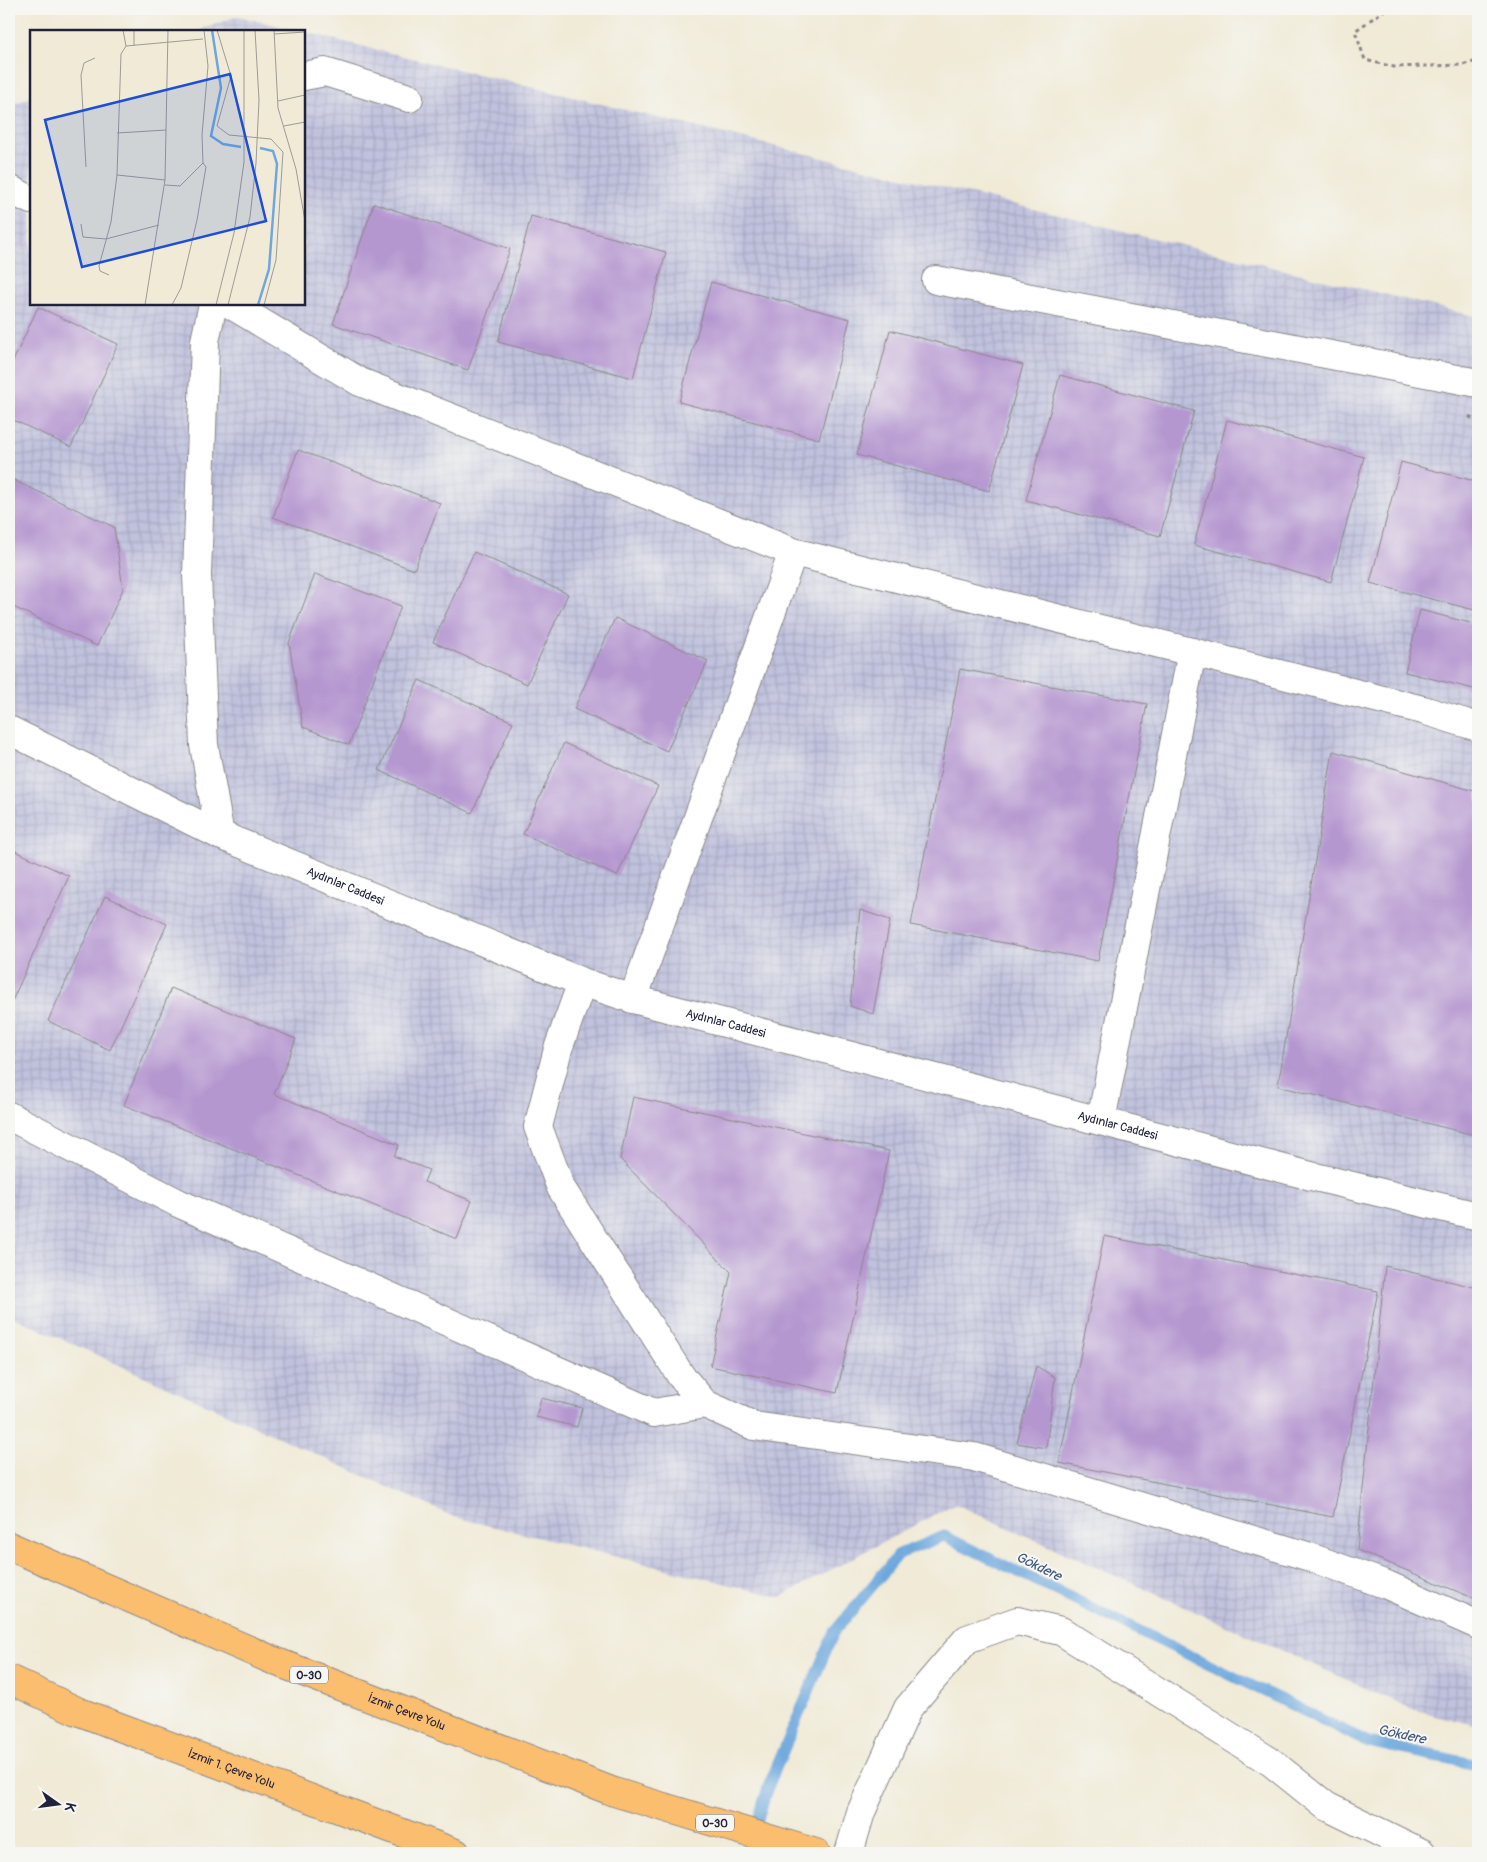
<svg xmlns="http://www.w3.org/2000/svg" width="1487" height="1862" viewBox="0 0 1487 1862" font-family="Pangolin,sans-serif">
<defs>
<pattern id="industrial-grid" width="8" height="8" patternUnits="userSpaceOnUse" patternTransform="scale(1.25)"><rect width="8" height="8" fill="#c0c2dd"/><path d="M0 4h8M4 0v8" fill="none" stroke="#a5a6bf"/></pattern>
</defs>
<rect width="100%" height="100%" fill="#f6f6f2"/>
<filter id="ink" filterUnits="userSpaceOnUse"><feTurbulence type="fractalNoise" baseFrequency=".02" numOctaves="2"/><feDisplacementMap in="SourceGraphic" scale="10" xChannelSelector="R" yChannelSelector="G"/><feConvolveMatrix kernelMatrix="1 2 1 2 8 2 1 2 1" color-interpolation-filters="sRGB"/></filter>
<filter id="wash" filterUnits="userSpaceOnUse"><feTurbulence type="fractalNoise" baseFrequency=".0096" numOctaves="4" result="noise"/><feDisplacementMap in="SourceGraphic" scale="20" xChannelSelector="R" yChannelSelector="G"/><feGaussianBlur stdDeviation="1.12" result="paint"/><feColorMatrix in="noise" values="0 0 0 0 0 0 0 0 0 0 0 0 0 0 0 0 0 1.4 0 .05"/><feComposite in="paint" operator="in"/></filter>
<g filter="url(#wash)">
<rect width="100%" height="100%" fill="#f0ead6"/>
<!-- industrial -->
<path fill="url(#industrial-grid)" d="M237,16L301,31H198Z
M304,32L1478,317V1726L1412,1709L955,1504L780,1597L454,1517L9,1315V106L31,97V304H304Z"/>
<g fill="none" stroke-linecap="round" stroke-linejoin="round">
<!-- stream -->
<path stroke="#6da7dd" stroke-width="11" d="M748,1853L768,1787L834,1632L899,1554L944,1536L1368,1742L1478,1765"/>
</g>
<g id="blocks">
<!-- building -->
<path fill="#b597d0" d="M374,203L510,249L468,370L333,324Z
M531,216L666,252L633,378L498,342Z
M711,282L850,319L819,439L679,402Z
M38,307L118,344L71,447L9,418V370Z
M890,330L1023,365L989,491L857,455Z
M1060,375L1194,411L1160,536L1026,500Z
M1227,420L1364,457L1331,582L1194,545Z
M298,450L440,503L414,570L273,517Z
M1401,462L1478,482V611L1370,583Z
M9,478L114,527L123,589L97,646L9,605Z
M474,552L568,594L527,684L433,642Z
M315,574L401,606L349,745L303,727L289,643Z
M1420,610L1478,625V690L1405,672Z
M615,618L708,661L667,751L574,709Z
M960,669L1147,704L1098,961L911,925Z
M419,680L513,722L472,813L379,770Z
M564,743L658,786L617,876L523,834Z
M1333,751L1478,792V1136L1278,1086Z
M9,848L69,876L12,1001L9,999Z
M105,896L167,924L110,1050L48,1021Z
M860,910L890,920L873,1014L850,1006Z
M171,988L296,1039L274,1094L399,1145L394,1156L429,1170L424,1182L472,1201L457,1239L124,1105Z
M633,1097L889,1151L837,1393L710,1366L731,1272L620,1159Z
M1104,1236L1378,1291L1333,1517L1059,1463Z
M1385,1266L1478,1288V1600L1357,1550Z
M1036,1366L1055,1377L1046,1448L1017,1443Z
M541,1398L582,1408L577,1427L536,1417Z"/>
</g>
</g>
<g filter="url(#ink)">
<use href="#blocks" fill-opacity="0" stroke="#898688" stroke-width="1"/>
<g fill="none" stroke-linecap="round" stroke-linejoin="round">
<!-- minor casing -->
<g stroke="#898688" stroke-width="30">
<g id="minor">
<path d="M304,76L325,72L409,98"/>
<path d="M9,189L31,200"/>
<path d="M936,280L1478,383"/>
<path d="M213,304L205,341L197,575L204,745L220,835"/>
<path d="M230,304L360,382L793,552L1423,710L1478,727"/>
<path id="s1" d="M9,730L220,835L582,982L633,999L1311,1176L1478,1216"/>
<path d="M582,982L558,1049L538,1127L561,1188L681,1376L705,1404L754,1426L974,1457L1307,1556L1387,1585L1478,1625"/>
<path d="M633,999L793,552"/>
<path d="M9,1116L178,1203L654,1413L705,1404"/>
<path d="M1101,1121L1192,652"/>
<path d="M849,1853L861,1812L908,1708L967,1639L1017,1621L1061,1631L1271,1762L1326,1806L1422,1853"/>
</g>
</g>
<!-- highway casing -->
<g stroke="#898688" stroke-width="30">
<g id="highway">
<path id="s2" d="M9,1546L277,1662L614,1792L816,1853"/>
<path id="s3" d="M9,1679L77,1711L456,1853"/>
</g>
</g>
<!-- path -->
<path stroke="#898688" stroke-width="3" stroke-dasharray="4 4" stroke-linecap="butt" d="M1386,9L1355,31L1365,60L1394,67L1461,65L1478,61
M1469,416L1478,423"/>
<!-- minor -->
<use href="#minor" stroke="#fff" stroke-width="28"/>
<!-- highway -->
<use href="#highway" stroke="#fabe6e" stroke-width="28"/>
</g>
</g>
<g text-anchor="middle" stroke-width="4" stroke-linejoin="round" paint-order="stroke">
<!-- shield labels -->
<g fill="#f6f6f2" stroke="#626272" stroke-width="1">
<rect x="290" y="1666.5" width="38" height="17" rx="4"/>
<rect x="696" y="1814.5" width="38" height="17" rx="4"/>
</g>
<g font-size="11" font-weight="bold" fill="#22223b">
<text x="309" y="1679">O-30</text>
<text x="715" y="1827">O-30</text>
</g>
<!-- street labels -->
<g font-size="12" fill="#22223b" stroke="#f6f6f2">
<text dy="4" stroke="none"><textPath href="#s1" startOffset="371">Aydınlar Caddesi</textPath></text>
<text dy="4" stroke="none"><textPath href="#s1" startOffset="776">Aydınlar Caddesi</textPath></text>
<text dy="4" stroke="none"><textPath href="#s1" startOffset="1181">Aydınlar Caddesi</textPath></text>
<text dy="4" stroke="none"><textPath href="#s2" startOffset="431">İzmir Çevre Yolu</textPath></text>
<text dy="4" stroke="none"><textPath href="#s3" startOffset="240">İzmir 1. Çevre Yolu</textPath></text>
</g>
<!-- water labels -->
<g font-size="14" font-style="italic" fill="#40577c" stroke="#f6f6f2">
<text transform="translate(1039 1566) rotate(26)" y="5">Gökdere</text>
<text transform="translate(1402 1734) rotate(12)" y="5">Gökdere</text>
</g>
</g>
<!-- overview -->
<g transform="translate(30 30)">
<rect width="275" height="275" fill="#f0ead6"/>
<path fill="none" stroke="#6da7dd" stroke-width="2.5" d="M182,0L191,58L181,106L193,114L211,117M228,275L239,239L247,134L243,121L230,118"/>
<path fill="none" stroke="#9e9a98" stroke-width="1" d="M93,0L96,16M187,0L201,46L187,96L199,105L241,109L253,122L246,230L234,275M244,0L248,78L266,139L275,191M244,4L275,2M104,16V0M248,71L275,65M254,96L275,92M87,103L136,100M56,137L51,45L54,33L65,28M87,145L135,150M135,155L150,156L173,133L172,105L178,36L174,0M51,194L53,207L76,209L129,195M79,245L70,241L69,236L81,192L87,145L91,24L96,16L173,9M115,275L135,150L138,0M142,275L151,258L167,190L176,137L173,133M186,275L204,203L214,132V0M198,275L220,187L226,133L229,70L225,0"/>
<path fill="#1d4ed8" fill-opacity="0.15" stroke="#1d4ed8" stroke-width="2.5" d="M200,44L236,191L52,237L15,90Z"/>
<rect width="275" height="275" fill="none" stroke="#22223b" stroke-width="2.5"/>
</g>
<!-- margin -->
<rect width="1487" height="1862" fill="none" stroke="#f6f6f2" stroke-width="30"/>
<!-- north arrow -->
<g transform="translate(58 1804) rotate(104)" stroke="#f6f6f2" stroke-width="4" paint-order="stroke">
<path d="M0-4L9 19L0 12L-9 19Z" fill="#22223b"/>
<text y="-8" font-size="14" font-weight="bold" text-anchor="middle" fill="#22223b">K</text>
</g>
</svg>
